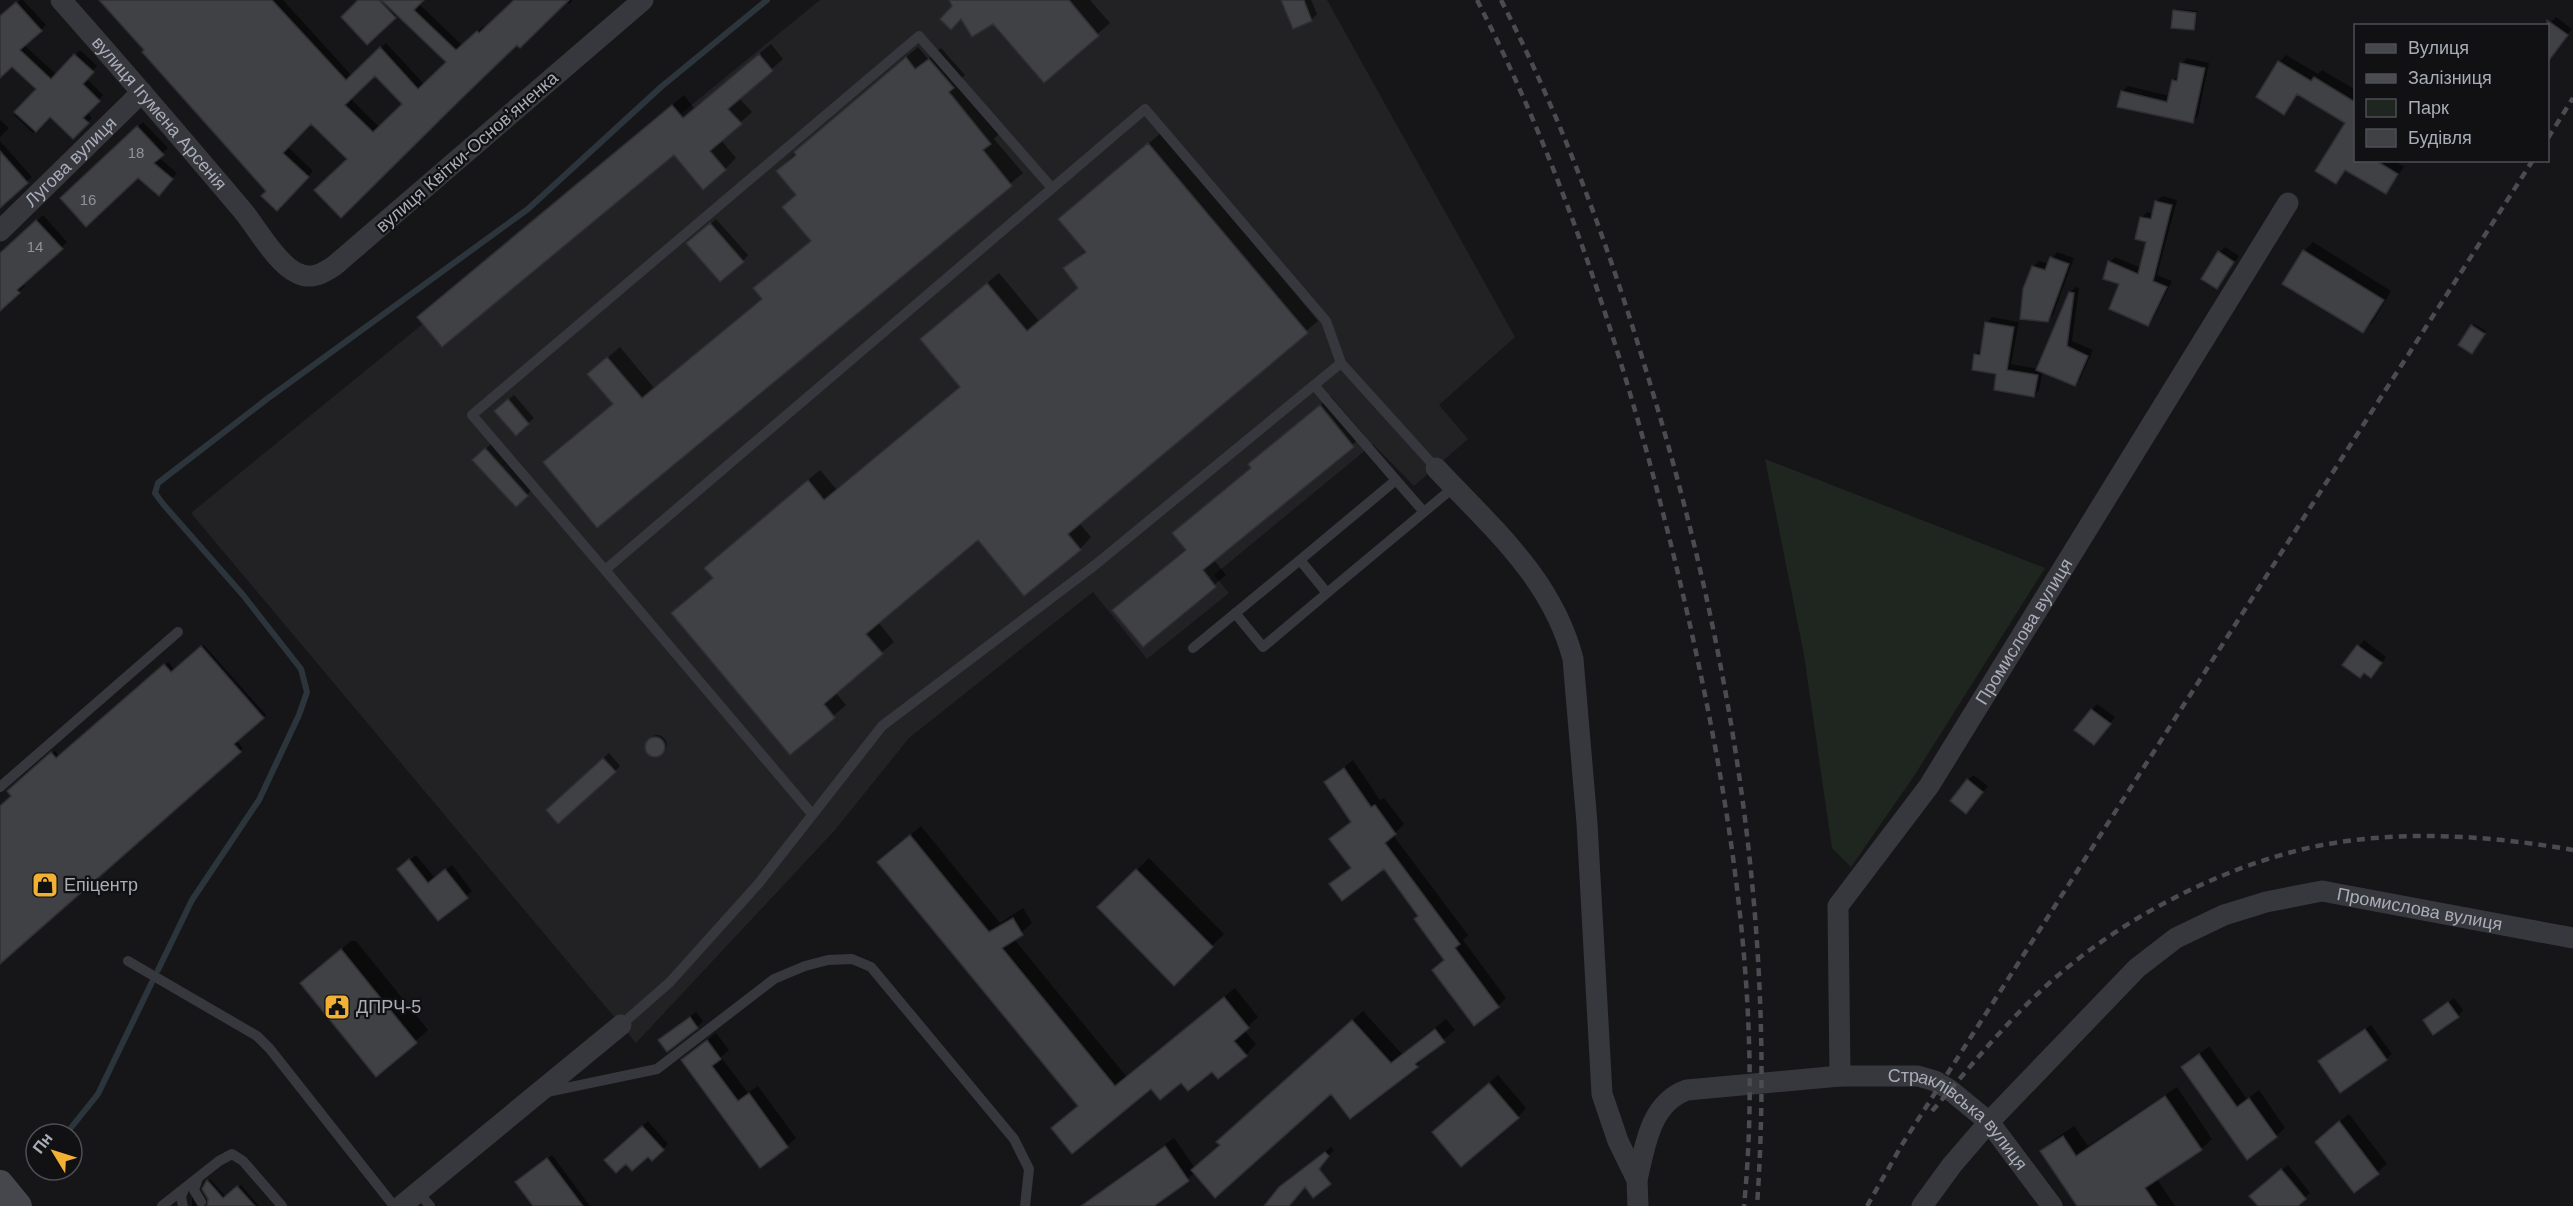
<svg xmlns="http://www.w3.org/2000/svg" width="2573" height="1206" viewBox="0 0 2573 1206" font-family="Arial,sans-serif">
<rect width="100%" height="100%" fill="#161618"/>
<!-- built -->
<path fill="#222225" d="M820,0H1327L1515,337L1439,405L1468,439L1414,486L1373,444L1214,575L1229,593L1147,659L1093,592L909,738L835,830L636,1043L191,513Z"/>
<!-- green -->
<path fill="#1e261f" d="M1765,459L2045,568L1914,776L1851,867L1832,848L1804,655Z"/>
<!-- shadow -->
<path fill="#0007" fill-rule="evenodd" d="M20,0H23L46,25L24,45L57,75L80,50L97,66L86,78L103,95L87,112L92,118L73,137L51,115L33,133L14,115L38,89L12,65L0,76V18Z
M102,0H283L352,76L386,43L424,84L448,62L398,14L367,42L360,0H421L418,3L463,46L483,26L486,29L515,0H573L569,4L566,1L517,43L349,158L311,122L288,147L313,171L277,209L268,191ZM375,74L403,104L379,127L350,98Z
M972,0H1090L1110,23L1044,81Z
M1283,0H1311L1317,14L1312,19L1294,27Z
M2177,9L2198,11L2193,29L2175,11Z
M2556,17L2572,29L2560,45L2550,23Z
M771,44L783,59L739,98L752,112L721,140L736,158L725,169L674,152L419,317L684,95L694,108Z
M918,47L928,59L941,48L965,75L960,80L1002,131L994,139L1023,173L597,526L545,462L614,403L589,374L620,347L654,388L763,298L755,288L812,240L797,194L778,171L808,140Z
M2286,55L2318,74L2322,70L2356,90V160H2394L2404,167L2385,193L2347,169L2336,182L2347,122L2299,93L2284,113L2279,62Z
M2187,58L2209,63L2198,116L2192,122L2122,92L2128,86L2170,96L2173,81L2179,74L2182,64Z
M0,120L9,128L0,137Z
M143,122L168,148L158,157L177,173L164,188L138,176L62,198Z
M1161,133L1318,321L1079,523L1091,537L1080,549L979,538L878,622L894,642L835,692L846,705L790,753L684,602L714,577L718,556L820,470L837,490L961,386L933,328L999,273L1039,321L1079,287L1065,268L1086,250L1060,219Z
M0,141L32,177L0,207Z
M2162,196L2177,200L2157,275L2172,281L2153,319L2148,324L2110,262L2115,257L2141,268L2147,241L2137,238L2142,217L2147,212L2154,214L2157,201Z
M43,215L67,242L22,284L25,286L0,310V260L10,246Z
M716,219L748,255L743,261L694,238Z
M2313,242L2391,291L2372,323L2363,331L2304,251Z
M2225,247L2239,256L2217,287L2220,252Z
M2057,252L2074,258L2053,315L2047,321L2033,267L2039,261L2049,264Z
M2076,287L2079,288L2072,341L2093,350L2080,379L2075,384L2043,371L2039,390L2034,396L1998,373L1976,354L1981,349L1987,323L1992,317L2019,322L2011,364L2038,369L2070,292Z
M2474,324L2486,331L2474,350L2472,326Z
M514,395L534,418L516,434L502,405Z
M1331,396L1364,435L1214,560L1226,575L1143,645L1114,610L1187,548L1174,533L1185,522L1252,467L1250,464L1261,453Z
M491,444L533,489L516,505L474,460Z
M2364,640L2386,657L2376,671L2364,672L2345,665Z
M204,645L266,715L236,740L243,748L0,962V807L13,796L12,788L55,751L60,757L168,662L175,670Z
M2097,704L2115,717L2099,738L2092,710Z
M647 745a10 10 0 1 1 20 0a10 10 0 1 1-20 0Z
M609,753L620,766L615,771L553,804Z
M1353,760L1380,800L1384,798L1404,824L1393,835L1468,935L1463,940L1506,998L1498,1006L1445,959L1420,915L1384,867L1331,884L1352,867V821L1326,782Z
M1973,775L1988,786L1972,806L1968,780Z
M921,826L1000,923L1023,908L1032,923L1014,939L1126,1076L1235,988L1258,1017L1244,1030L1256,1044L1246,1055L1212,1070L1181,1080L1151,1087L1063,1118L1079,1105L890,852Z
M416,855L435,878L452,865L472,891L439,919L405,864Z
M1149,858L1224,934L1174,983L1099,907Z
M351,941H356L428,1030L377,1075L302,983Z
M2454,998L2463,1010L2458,1016L2431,1015Z
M1363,1011L1402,1054L1446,1019L1455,1030L1426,1054L1417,1066L1331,1091L1196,1172L1152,1206H1080L1174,1138L1195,1168L1221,1145L1229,1131Z
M696,1012L703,1021L697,1027L666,1034Z
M2371,1025L2392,1054L2386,1059L2320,1061Z
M716,1033L729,1050L721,1057L748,1093L758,1086L796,1138L787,1146L683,1060Z
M2209,1046L2247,1099L2259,1090L2285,1128L2276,1136L2183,1067Z
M1498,1075L1526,1108L1518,1117L1442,1124Z
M2177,1087L2212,1139L2201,1149L2157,1179L2175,1206H2079L2042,1151L2053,1140L2074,1126L2088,1146Z
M2349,1114L2387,1164L2354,1191L2325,1133Z
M648,1121L668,1144L652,1159L648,1155L626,1162L611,1154Z
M1331,1147L1334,1150L1289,1206H1266L1287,1181Z
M552,1155L590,1206H535L521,1178Z
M2288,1165L2310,1193L2295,1206H2260L2257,1191Z
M210,1179L226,1197L241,1185L259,1206H208L210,1201L204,1189Z
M192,1196L199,1206H192Z"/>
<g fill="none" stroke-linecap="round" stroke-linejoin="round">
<!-- stream -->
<path stroke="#2c353c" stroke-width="6" d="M158,970L192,900L259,800L299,715L307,692L301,669L243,595L163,504L155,493L158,483L267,399L528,209L661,87L767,0
M66,1134L98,1094L152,982"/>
</g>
<!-- building -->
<path fill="#404145" stroke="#303034" stroke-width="1.5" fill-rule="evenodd" d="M99,0H272L346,80L380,47L418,89L446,62L381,0H424L414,10L456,50L477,31L479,33L514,0H569L520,48L517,45L461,99L341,218L314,190L347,159L311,124L283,153L309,177L277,211L261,196L266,191L142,52L144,50ZM375,76L402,104L373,132L345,105Z
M358,0H379L396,18L367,45L341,17Z
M949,0H1069L1099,36L1044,83L993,24L972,37L961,19L951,30L940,19L952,6Z
M1281,0H1304L1312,21L1293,29Z
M16,2L42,31L20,50L51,79L74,54L94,72L83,84L100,101L83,118L89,123L73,139L50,117L36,132L14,112L36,89L12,67L0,78V16Z
M2173,10L2196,13L2194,30L2171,28Z
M2547,20L2568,35L2547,63Z
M759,54L773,71L728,109L742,124L710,151L726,170L703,190L674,155L442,347L417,317L672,105L683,118Z
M906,57L915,69L929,59L954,88L949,92L991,144L983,150L1012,186L597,528L543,462L613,404L587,374L607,357L642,398L762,299L753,288L811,241L782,207L796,195L776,171L796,155L794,152Z
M2278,61L2311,81L2314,77L2355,102V160H2375L2398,174L2386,194L2345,170L2336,184L2315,171L2345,123L2297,94L2284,115L2256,97Z
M2180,63L2205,68L2193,123L2117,107L2121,91L2167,102L2172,80L2177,81Z
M137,126L164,155L154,163L173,179L159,196L138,178L86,227L60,198Z
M1148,143L1308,333L1068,534L1081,550L1024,596L978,540L866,634L883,654L824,704L835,718L790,755L671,613L713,578L704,568L808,480L824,500L960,387L920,339L987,283L1027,331L1078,288L1063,268L1086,252L1058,219Z
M0,151L28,183L0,208Z
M2155,201L2172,205L2153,281L2167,287L2148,326L2109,309L2119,284L2103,279L2108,261L2138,274L2146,242L2135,239L2140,217L2151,219Z
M36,220L63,249L17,290L20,293L0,311V253Z
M710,223L744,262L720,282L686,243Z
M2303,250L2384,300L2363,333L2282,284Z
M2218,251L2234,262L2217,289L2201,279Z
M2050,257L2069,264L2048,322L2020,319L2023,289L2032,266L2045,270Z
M2069,292L2074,293L2067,346L2088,356L2075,386L2036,370Z
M1985,322L2014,327L2007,370L2038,375L2034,397L1994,390L1996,374L1972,370L1974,354L1980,355Z
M2471,325L2485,334L2472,354L2458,345Z
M508,399L529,424L516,436L494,411Z
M1320,405L1354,447L1203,570L1216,587L1143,647L1112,610L1186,550L1172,533L1251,468L1248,464Z
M485,448L528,496L516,507L472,460Z
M2357,645L2382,663L2371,678L2364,673L2360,678L2342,665Z
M201,646L264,718L234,744L241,752L0,964V806L11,796L7,791L51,752L56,758L164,664L171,672Z
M2091,709L2111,724L2094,745L2074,730Z
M645 747a10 10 0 1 1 20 0a10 10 0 1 1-20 0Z
M603,758L616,772L558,824L546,810Z
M1344,768L1371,807L1375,805L1396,834L1385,843L1460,944L1455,948L1499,1007L1474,1026L1432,970L1444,960L1414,919L1418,916L1384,869L1342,901L1329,884L1351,868L1329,839L1351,822L1324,782Z
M1967,779L1983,792L1966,814L1950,801Z
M910,835L989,932L1013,918L1023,935L1002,948L1115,1086L1224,997L1249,1028L1234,1041L1247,1056L1218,1079L1212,1072L1188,1091L1181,1083L1160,1100L1151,1089L1072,1154L1051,1128L1078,1106L877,862Z
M409,859L428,883L445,869L468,898L438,921L397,869Z
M1136,869L1213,947L1174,986L1097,907Z
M341,949L417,1043L376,1077L300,983Z
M2448,1002L2459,1017L2433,1035L2423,1020Z
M690,1017L698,1028L667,1052L658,1040Z
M1352,1020L1391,1063L1435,1029L1445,1042L1415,1064L1418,1067L1350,1119L1331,1094L1215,1198L1191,1170L1220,1145L1216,1142Z
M2365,1029L2387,1060L2340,1093L2318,1061Z
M707,1040L721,1059L712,1066L738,1101L749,1093L788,1147L760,1168L681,1060Z
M2199,1054L2237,1107L2249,1098L2277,1137L2247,1160L2181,1067Z
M1489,1083L1519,1118L1461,1167L1432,1132Z
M2165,1096L2202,1150L2145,1188L2157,1206H2077L2040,1151L2063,1136L2076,1156Z
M2339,1121L2379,1174L2354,1193L2315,1142Z
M642,1126L664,1150L652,1161L648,1157L632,1171L626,1164L616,1173L604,1160Z
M1165,1146L1189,1181L1154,1206H1081Z
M1325,1152L1329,1156L1319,1169L1331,1184L1313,1198L1305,1187L1289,1206H1264L1279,1187Z
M547,1158L583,1206H533L515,1182Z
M2281,1169L2306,1199L2298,1206H2258L2249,1196Z
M207,1180L223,1198L237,1186L255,1206H207L208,1199L202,1189Z"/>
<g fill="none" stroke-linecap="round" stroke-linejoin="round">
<!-- service -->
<path stroke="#37383d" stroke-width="10" d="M1314,385L1396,480
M1300,560L1396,480L1424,512
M605,570L472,415L919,36L1052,188
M1327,593L1454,487
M1193,648L1300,560L1327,593L1263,647L1235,613
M0,787L178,632
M812,814L605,570L1145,109L1326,321L1341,363
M128,961L257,1036L270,1049L394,1206
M621,1025L670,982L759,883L882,726L1095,565L1341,363L1436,468
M547,1092L657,1069L774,979L805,966L828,960L852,959L871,967L1014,1139L1029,1169L1025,1206
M198,1178L194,1190L201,1202
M418,1192L430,1206
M162,1206L219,1161L232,1154L243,1161L282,1206
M183,1206L181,1197L184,1189"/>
<!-- minor -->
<g stroke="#37383d" stroke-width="21">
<path id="s1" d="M61,0C123,70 183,140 243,211C257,228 277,264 297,273C311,280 322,274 334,266L643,0"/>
<path id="s2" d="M0,231L142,92"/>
<path d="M1436,468C1491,527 1552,578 1573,659L1587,823L1602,1094L1618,1141L1637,1180L1638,1206"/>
<path id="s3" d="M1840,1076L1838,906L1929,786L2288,203"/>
<path id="s4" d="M1637,1180C1645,1146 1650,1103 1687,1090L1840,1076H1918L1935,1081L1950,1090L1989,1122L2052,1206"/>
<path d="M401,1206L621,1025"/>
<path id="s5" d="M1922,1206L1952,1165L1989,1122L2137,968L2176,938L2224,915L2266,902L2322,891L2573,938"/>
</g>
<!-- secondary -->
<path stroke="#45474d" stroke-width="28" d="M0,1184L18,1206"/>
<!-- rail -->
<path stroke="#4a4c52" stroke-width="4.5" stroke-dasharray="8 6" stroke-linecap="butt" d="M1477,0C1566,173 1629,372 1675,561C1725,768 1765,993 1744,1206
M1501,0C1561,117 1607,241 1645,367C1729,638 1777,922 1757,1206
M2548,138L2573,98
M1932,1111C1972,1065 2009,1018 2055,978C2131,911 2246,854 2347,841C2421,831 2499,837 2573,850
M1867,1206L1903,1143L2533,160"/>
</g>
<!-- icons -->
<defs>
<g id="shop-square" transform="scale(1.35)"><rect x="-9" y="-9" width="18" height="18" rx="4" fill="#f2b134" stroke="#111113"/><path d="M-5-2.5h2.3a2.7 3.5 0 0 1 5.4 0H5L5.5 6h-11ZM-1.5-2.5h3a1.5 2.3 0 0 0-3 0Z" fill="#111"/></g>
<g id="civic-square" transform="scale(1.35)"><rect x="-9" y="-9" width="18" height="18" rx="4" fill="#f2b134" stroke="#111113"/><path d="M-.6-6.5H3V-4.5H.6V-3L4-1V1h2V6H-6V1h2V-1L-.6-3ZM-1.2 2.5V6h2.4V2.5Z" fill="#111"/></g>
</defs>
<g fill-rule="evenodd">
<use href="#shop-square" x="45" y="885"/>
<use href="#civic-square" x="337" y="1007"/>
</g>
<g text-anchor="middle" stroke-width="4.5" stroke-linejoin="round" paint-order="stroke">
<!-- number labels -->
<g font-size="15" fill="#8e929b">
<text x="136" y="158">18</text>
<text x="88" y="205">16</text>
<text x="35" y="252">14</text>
</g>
<!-- street labels -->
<g font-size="18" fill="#a8adb8" stroke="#111113">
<text dy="6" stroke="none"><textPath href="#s1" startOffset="150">вулиця Ігумена Арсенія</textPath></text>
<text transform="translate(467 152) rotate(-41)" y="6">вулиця Квітки-Основʼяненка</text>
<text dy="6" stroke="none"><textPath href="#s2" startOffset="99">Лугова вулиця</textPath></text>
<text dy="6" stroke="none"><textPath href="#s3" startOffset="502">Промислова вулиця</textPath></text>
<text dy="6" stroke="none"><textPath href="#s5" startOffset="624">Промислова вулиця</textPath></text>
<text dy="6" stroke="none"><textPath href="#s4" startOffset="396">Страклівська вулиця</textPath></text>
</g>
<!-- poi labels -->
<g font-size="18" fill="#a8adb8" stroke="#111113" text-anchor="start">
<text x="64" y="891">Епіцентр</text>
<text x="356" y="1013">ДПРЧ-5</text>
</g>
</g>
<!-- legend -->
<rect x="2354" y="24" width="195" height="138" fill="#111113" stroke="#4d4f55" stroke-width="1.5"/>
<rect x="2366" y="44" width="30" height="9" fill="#45474d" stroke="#4d4f55" stroke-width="1.5"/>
<text x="2408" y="54" font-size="18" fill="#a8adb8">Вулиця</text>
<rect x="2366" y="74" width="30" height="9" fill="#4a4c52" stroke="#4d4f55" stroke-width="1.5"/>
<text x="2408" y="84" font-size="18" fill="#a8adb8">Залізниця</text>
<rect x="2366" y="99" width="30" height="18" fill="#1e261f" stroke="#4d4f55" stroke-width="1.5"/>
<text x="2408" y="114" font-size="18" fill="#a8adb8">Парк</text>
<rect x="2366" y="129" width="30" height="18" fill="#404145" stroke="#4d4f55" stroke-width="1.5"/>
<text x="2408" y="144" font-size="18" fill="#a8adb8">Будівля</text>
<!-- north arrow -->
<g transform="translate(54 1152) rotate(308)"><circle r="28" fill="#111113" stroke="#4d4f55" stroke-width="1.5"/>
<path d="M0-4.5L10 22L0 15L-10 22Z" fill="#f2b134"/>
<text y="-9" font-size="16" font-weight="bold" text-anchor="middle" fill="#a8adb8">Пн</text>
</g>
</svg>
